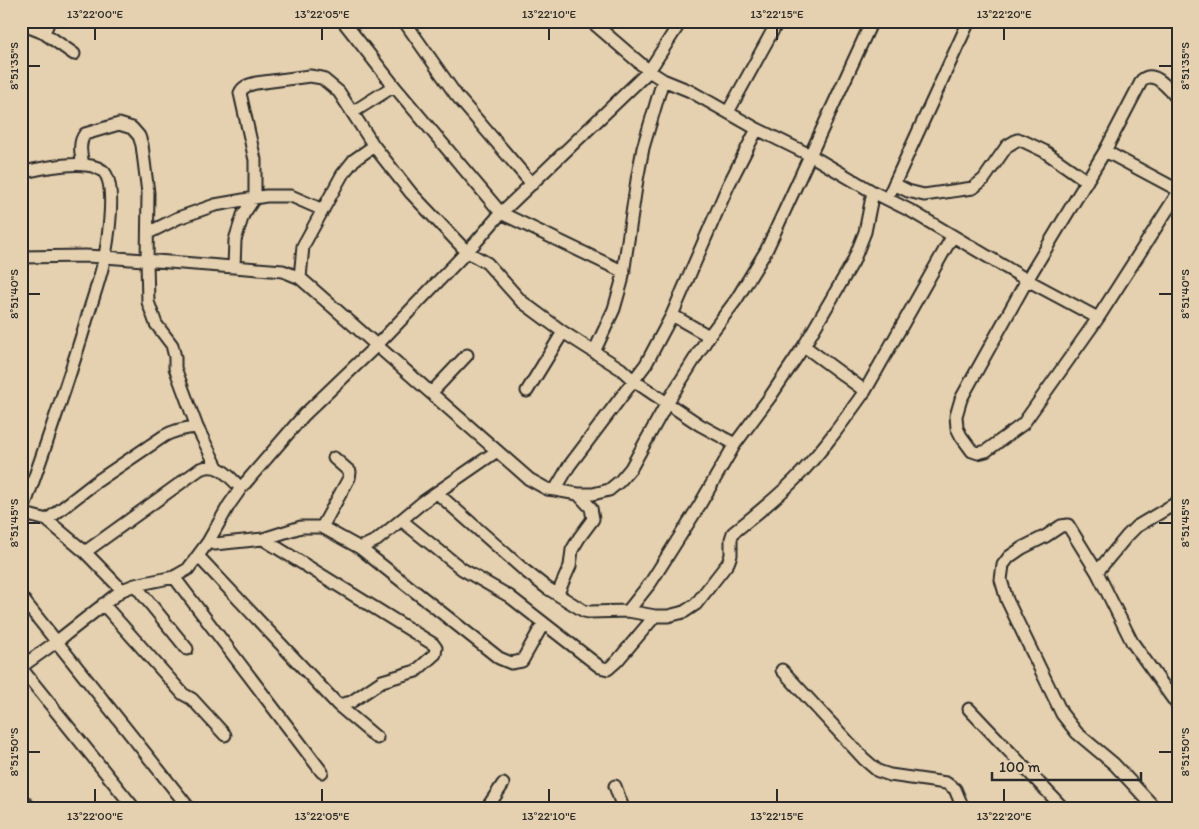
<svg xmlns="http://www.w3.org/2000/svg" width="1199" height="829" viewBox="0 0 1199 829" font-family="Itim,sans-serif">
<rect width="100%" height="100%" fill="#e5d1af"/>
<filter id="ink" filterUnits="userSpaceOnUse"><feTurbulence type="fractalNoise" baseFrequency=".02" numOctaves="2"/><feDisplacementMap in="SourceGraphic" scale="10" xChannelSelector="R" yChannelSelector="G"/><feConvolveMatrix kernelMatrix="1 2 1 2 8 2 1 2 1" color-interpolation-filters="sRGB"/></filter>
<g filter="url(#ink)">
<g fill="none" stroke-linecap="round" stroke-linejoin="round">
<!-- minor casing -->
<g stroke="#2b2b2b" stroke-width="15">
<path id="minor" d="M343,21L394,86L501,213L624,272
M404,21L456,95L532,184
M591,21L649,71L663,80L690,91L757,129L810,155L873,192L911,211L1027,280L1098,318L1178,193
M21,24L44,33L74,54
M44,33L49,21
M353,112L394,86
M728,112L778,21
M1105,151L1178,190
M83,165C81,154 78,143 85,134L119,124L132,128L139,136L142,145L148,193L147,261L148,302L156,324L172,345L175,357V368L197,427L217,467
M21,173C40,168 87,158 103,171C117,183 108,239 105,256C101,276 94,295 88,315C69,381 45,447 22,513
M894,184L908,191L924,195L973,188L984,179L1007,146L1017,140H1021L1044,151L1087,181
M891,191L969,21
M148,233L178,218L215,205L266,196H291L323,210
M21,257L85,256L105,257L283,271L300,278L529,479L547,489L555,490L569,466L646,364L672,315L728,186L757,129
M234,267L235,240L243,215L255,197V160L240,93C243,86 249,85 256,83L310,76L322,78L339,92L374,146L411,193L467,252L487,263L521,301L563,332L621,369L633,380L652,393L700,425L735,444
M300,278L303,246L342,175L354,160L374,146
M672,315L709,336
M1098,318L1023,424L986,451L978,453L972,451L961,436L957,428L956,416L961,399L1027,280L1105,151L1142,80C1155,69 1169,90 1178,99
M804,346L865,391L952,237
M594,352L614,309L622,281L637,180L643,148L663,80
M527,391L563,332
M432,392L467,355
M555,490L578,494H593L609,490L620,481L631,468L667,403L709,336L736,300L766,251L872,21
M437,493L524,570L547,588L584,611L589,612L628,611L655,616H668L684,612L696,604L728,563L731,555V539L733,533C756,514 781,495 802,472C825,447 845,419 865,391
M21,513L47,520L85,552L122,590
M47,520L96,482L164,436C175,430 184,428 197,427
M401,520L462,569L509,596L600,667L608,669L617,661L655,616
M322,527L349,478L350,472L334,458
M208,542L215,544L263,539L301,527H322L360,548L499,658L511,663L522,661L543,624
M360,548L377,540L423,502L497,451
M85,552L200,469C219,461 228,476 241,488
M198,556L338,705L351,702L382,681L416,671L435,654L436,648L433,644L263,539
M1097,572L1127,536L1136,527L1178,502
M174,577L322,772
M135,585L187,649
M558,593L570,566L572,550L579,538L593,519L591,508L578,494
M21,597L189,808
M103,604L183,694L192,699L225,735
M628,611L651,582L699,506L735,444L770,397L804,346L853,262L865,232L873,192
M21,667L56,642L122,590L135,585L174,577L188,569L208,542L229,505L241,488L304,415L376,346L476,242L501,213L649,71L681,21
M21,668L134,808
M782,670L864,759L878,771L890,775L946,783L955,789L963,808
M338,705L377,738
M969,709L1063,808
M615,786L623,808
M21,799L31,808
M487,808L503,784
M1155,808L1114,764L1077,733L1062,714L1007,600L1001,580L1003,565L1009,557L1022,548L1046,536L1061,526L1068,525L1097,572L1132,642L1178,706"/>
</g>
<!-- minor -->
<use href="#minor" stroke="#e5d1af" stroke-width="11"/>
</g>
</g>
<!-- ticks -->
<path fill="none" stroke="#2b2b2b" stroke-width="2" d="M95,28V40M322,28V40M549,28V40M777,28V40M1004,28V40M28,66H40M1159,66H1172M28,294H40M1159,294H1172M28,523H40M1159,523H1172M28,752H40M1159,752H1172M95,789V802M322,789V802M549,789V802M777,789V802M1004,789V802"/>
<!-- margin -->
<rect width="1199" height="829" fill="none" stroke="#e5d1af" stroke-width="55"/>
<!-- scale -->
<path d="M992 772v8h149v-8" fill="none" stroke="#2b2b2b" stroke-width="2.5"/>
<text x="999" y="772" font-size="15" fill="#2b2b2b" stroke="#e5d1af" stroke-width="4" paint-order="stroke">100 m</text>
<rect x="28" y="28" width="1144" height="774" fill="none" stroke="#2b2b2b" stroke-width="2"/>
<g font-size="12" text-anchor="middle" fill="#2b2b2b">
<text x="95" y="18">13°22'00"E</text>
<text x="322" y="18">13°22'05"E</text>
<text x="549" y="18">13°22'10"E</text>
<text x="777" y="18">13°22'15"E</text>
<text x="1004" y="18">13°22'20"E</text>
<text transform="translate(14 66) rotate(-90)" y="4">8°51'35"S</text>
<text transform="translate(1185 66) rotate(-90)" y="4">8°51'35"S</text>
<text transform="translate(14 294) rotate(-90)" y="4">8°51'40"S</text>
<text transform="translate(1185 294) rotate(-90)" y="4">8°51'40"S</text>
<text transform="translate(14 523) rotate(-90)" y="4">8°51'45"S</text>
<text transform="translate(1185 523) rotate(-90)" y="4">8°51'45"S</text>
<text transform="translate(14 752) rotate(-90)" y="4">8°51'50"S</text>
<text transform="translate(1185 752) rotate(-90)" y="4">8°51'50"S</text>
<text x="95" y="820">13°22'00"E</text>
<text x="322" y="820">13°22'05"E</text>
<text x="549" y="820">13°22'10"E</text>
<text x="777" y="820">13°22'15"E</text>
<text x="1004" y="820">13°22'20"E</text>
</g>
</svg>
